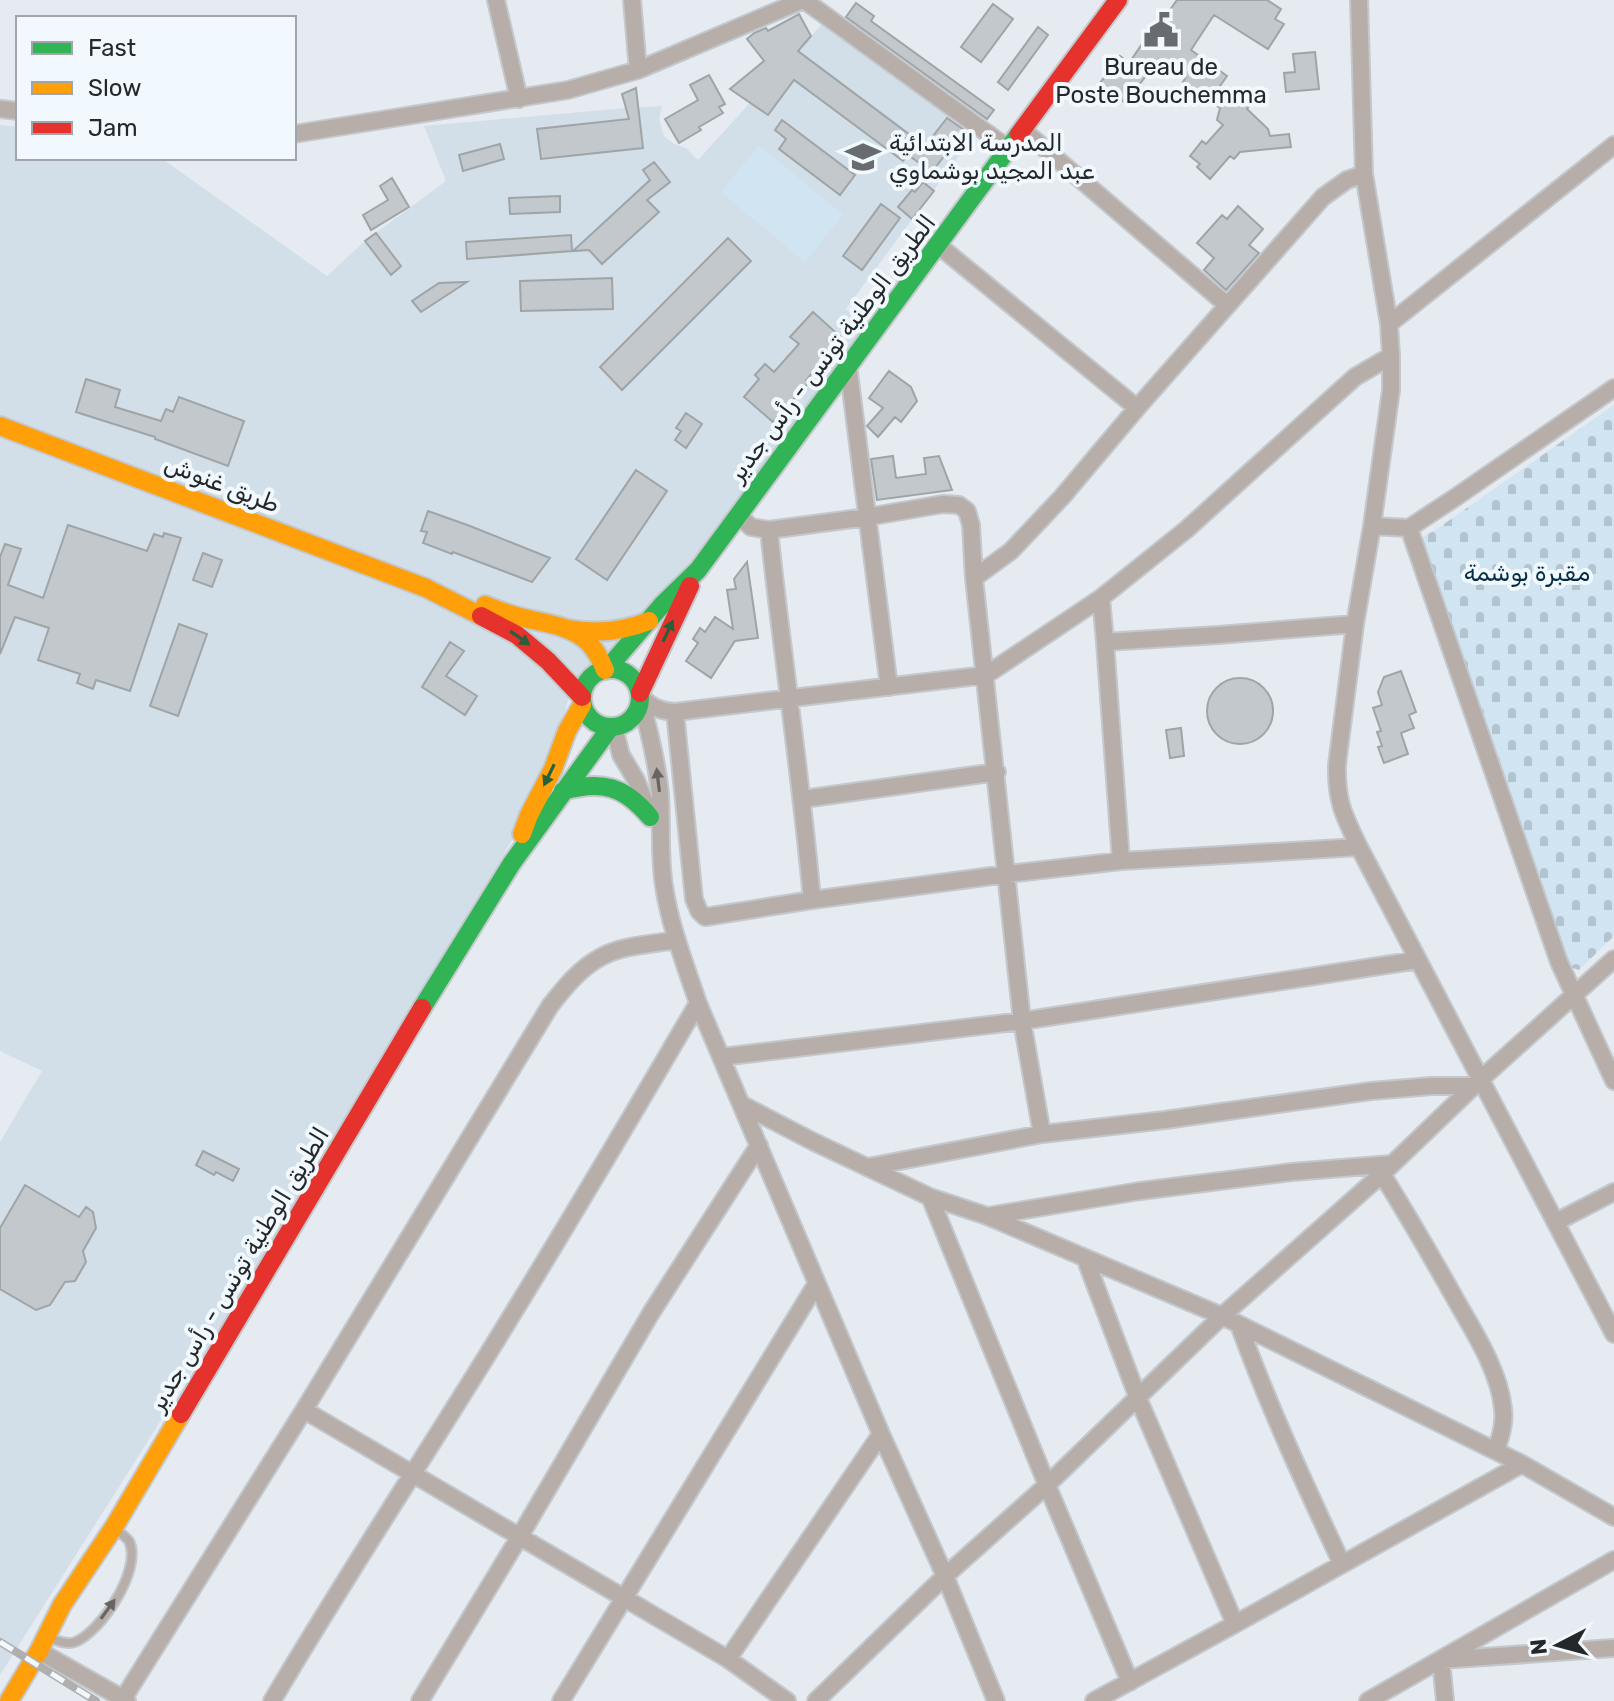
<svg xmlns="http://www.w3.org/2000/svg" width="1614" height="1701" viewBox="0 0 1614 1701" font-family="Rubik,Cairo,sans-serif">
<defs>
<pattern id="cemetery-stones" width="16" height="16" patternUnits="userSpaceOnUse" patternTransform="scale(2)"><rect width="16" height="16" fill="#d0e4f2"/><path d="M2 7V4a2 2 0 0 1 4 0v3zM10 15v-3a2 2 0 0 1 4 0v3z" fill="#b2c4d0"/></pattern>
</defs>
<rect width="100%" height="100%" fill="#e5ebf0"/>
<!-- built -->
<path fill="#d2dfe9" d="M822,24L975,134L846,309L868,328L729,515L633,633L591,666L571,690L565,711L513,838L448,954L268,1251L0,1675V1142L42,1071L0,1051V125L18,127V158H161L327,276L365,241L446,181L424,126L626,108L662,106L659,119L664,136L674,144L686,148L698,160Z"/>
<!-- cemetery -->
<path fill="url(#cemetery-stones)" d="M1614,405V936L1579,970L1563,965L1422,538L1441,526Z"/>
<!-- green -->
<path fill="#d0e4f2" d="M759,145L843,215L805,262L721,192Z"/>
<!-- building -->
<path fill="#c3c8cc" stroke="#9fa4a7" stroke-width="2" d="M1177,0H1267L1281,9L1275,19L1284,24L1268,49L1214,15L1191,50L1227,76L1211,99L1244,98L1251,104L1247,109L1268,129L1270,136L1289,134L1291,147L1240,152L1234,159L1230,156L1210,179L1197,167L1200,164L1190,156L1202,141L1206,144L1223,125L1217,120L1220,108L1183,82L1186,77L1159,59L1125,103L1100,83L1120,56L1129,63L1157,22L1160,24Z
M856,3L874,16L871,21L994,110L987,119L846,17Z
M993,4L1013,19L981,62L961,47Z
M799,14L811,36L798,51L925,146L947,118L964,130L932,172L908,155L903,161L794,80L768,115L730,89L764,61L747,39L754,33L766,28L768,31Z
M1038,27L1048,35L1008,90L998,82Z
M1315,52L1319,89L1286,92L1284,73L1295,72L1293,54Z
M709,75L725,104L719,107L723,113L699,127L701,130L679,143L665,119L698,100L690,85Z
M636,88L643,148L541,159L537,129L629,119L622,94Z
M782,120L855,175L840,195L779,149L786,139L775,130Z
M500,144L504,159L463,171L459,155Z
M654,162L670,182L647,200L659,212L602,264L589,250L573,251L650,180L643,170Z
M392,178L409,207L371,230L363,215L388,200L380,186Z
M923,182L934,191L912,219L898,207L912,190L915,192Z
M560,196V212L510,214L509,198Z
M881,204L900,218L862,270L843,256Z
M1238,206L1263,229L1249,245L1259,253L1226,290L1204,270L1214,258L1197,243L1222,215L1227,219Z
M376,233L401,266L391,275L365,241Z
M571,235L572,251L467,259L466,242Z
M728,238L751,261L622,390L600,367Z
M612,278L613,309L521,311L520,281Z
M467,282L421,312L412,301L439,283Z
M813,312L843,339L806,380L809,382L773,422L744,397L759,379L755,375L765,364L774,372L799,344L790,337Z
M889,371L911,387L917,401L901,422L895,417L878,437L867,426L883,408L869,398Z
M86,379L120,390L115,407L161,421L166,409L173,412L179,397L244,421L228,466L155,439V437L76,412Z
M686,413L702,424L686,448L675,440L681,431L676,428Z
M893,456L896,478L926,474L924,458L939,456L952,490L877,500L871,459Z
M636,470L667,491L607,580L576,559Z
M428,511L470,526L550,558L532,582L453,552L452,554L423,543L427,532L421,531Z
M68,525L147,551L154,534L163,537L164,533L181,538L130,691L96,680L93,689L77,683L80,674L38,660L49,628L15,617L0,654V557L5,544L21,549L8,585L43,598Z
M203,553L222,560L212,587L193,580Z
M747,562L758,638L735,641L711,678L686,661L698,643L693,639L700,628L705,632L715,617L733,629L727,590L736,589L734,579Z
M179,624L207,634L178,716L150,706Z
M450,642L464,651L446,676L477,696L465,715L422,687Z
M1401,671L1416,712L1409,715L1414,728L1401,733L1408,754L1384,763L1378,747L1382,746L1377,732L1381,731L1373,708L1382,705L1378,692L1384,677Z
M1207 711a33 33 0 1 1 66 0a33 33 0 1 1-66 0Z
M1181,728L1184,756L1170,758L1166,730Z
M203,1151L239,1169L233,1181L216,1172L214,1175L196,1165Z
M25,1185L79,1217L86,1207L93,1212L96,1228L83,1251L86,1262L75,1281L65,1282L50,1305L36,1310L0,1289V1228Z"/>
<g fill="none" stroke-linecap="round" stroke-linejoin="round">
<!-- lane casing -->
<g stroke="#c3c8cc" stroke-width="12">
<path id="lane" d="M50,1638C58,1641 67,1645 75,1642C100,1633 143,1569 129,1541C126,1537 119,1532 115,1528"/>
</g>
<!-- street casing -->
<g stroke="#c3c8cc" stroke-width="20">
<path id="street" d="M496,0L519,99
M632,0L638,70
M804,0L1009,149
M1359,0L1364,174L1389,324L1391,356V390L1372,526L1355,624L1337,765C1336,801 1344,816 1359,847L1614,1334
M0,109L18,111
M1023,130L1227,305
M294,134L568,90L638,70L803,0
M938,245L1137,408
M1389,324L1614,145
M848,365L889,687
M738,515L751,527L769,530L867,517L943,504L959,505L967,511L971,525L974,578L1022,1021L1042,1134
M1372,526L1409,528L1456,497L1614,388
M1409,528L1559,962L1614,1081
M769,530C782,654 801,776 812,900
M974,578L1011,551L1062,497L1137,408L1323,197L1347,180L1364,174
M1101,598L1105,642L1121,861
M1105,642L1218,635L1355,624
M640,695C650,707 660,711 675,712L986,675L1101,598L1187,529L1355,377L1391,356
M640,698C649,730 657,761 660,794C662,824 659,855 664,886C670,926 685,964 698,1003L881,1434L945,1576L996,1701
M675,712L694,899L699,911L705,917L812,900L1007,874L1121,861L1359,847
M614,728L621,755L636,780L648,810
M803,799L997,772
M721,1057L1022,1021L1418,960
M741,1104L814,1142L930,1197L987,1216L1222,1316L1522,1464L1614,1517
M868,1167L1042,1134L1165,1120L1371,1091L1432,1086H1474
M1382,1174C1408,1216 1433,1259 1457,1302C1475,1333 1500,1373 1503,1409C1505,1424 1500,1438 1496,1451
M930,1197L1047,1485L1130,1682
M988,1216L1140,1191L1292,1172L1392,1164
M1556,1222L1614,1192
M1085,1258L1138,1398L1235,1624
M1239,1325C1269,1407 1305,1485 1342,1564
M304,1410L728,1659L787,1701
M39,1651L127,1701
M728,1659L881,1434
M123,1699L304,1410L550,1006C564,988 580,968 601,957C623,945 653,944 677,940
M272,1701C344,1579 422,1461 496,1341C565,1229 632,1116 698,1003
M420,1701L520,1536L651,1313L759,1145
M561,1701L817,1283
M816,1701L945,1576L1047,1485L1222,1316L1382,1174L1481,1079L1614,959
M1094,1701L1235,1624L1522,1464
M1368,1701L1614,1560
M1445,1701L1441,1660L1614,1648"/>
</g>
<!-- fast casing -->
<g stroke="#c3c8cc" stroke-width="22">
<path id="fast" d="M582 698a29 29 0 1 1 58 0a29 29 0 1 1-58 0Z
M607,669L662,605L698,570L1019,134
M563,791C602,780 624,786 650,817
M422,1008L512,863L610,728"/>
</g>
<!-- slow casing -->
<g stroke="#c3c8cc" stroke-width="22">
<path id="slow" d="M0,426L426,588L481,616
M485,605C495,609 505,613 516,616C540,623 569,624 588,642C596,650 601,660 605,670
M569,629C597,634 622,632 649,621
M522,834L529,815L553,769L567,731L582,705
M9,1701L39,1651L62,1605L114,1527L181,1414"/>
</g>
<!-- jam casing -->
<g stroke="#c3c8cc" stroke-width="22">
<path id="jam" d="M1019,134L1118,0
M481,616L517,635L548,661L582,697
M640,693L690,586
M181,1414L422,1008"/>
</g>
<!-- lane -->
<use href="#lane" stroke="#b7aeaa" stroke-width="8"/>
<!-- street -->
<use href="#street" stroke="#b7aeaa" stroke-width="16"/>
<!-- fast -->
<use href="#fast" stroke="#30b455" stroke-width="18"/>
<!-- slow -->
<use href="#slow" stroke="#ff9f0a" stroke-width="18"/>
<!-- jam -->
<use href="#jam" stroke="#e5322d" stroke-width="18"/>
<!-- rail casing -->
<g stroke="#afafaf" stroke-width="8">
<path id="rail" d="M0,1642L96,1701"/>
</g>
<!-- rail -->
<use href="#rail" stroke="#f1f9fe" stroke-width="5" stroke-dasharray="15" stroke-linecap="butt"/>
</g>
<!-- one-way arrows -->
<defs><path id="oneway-solid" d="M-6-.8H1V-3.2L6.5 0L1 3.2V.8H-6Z" transform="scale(2)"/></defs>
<g fill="#29603c">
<use href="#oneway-solid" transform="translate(668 631) rotate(-65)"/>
<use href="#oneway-solid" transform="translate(520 638) rotate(35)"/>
<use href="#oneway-solid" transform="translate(549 775) rotate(116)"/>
</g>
<g fill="#666464">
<use href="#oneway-solid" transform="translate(658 780) rotate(-97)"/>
<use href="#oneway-solid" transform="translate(108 1609) rotate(-54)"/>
</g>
<!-- icons -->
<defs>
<g id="civic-bare" transform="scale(2.76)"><path d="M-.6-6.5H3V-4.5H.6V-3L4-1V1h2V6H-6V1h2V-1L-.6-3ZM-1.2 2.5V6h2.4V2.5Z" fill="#686c70" stroke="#f1f9fe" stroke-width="2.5" paint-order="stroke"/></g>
<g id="school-bare" transform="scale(2.76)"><path d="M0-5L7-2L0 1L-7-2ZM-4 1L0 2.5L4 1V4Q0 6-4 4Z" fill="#686c70" stroke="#f1f9fe" stroke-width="2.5" paint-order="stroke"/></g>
</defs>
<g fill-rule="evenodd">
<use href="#civic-bare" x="1161" y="30"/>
<use href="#school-bare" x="863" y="157"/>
</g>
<g text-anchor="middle" stroke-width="8" stroke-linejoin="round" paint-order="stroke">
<!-- poi labels -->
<g font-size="24" fill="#24282b" stroke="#f1f9fe">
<text x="1161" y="75">Bureau de<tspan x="1161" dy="28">Poste Bouchemma</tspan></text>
<text x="889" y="151" text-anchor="start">المدرسة الابتدائية<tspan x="889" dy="28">عبد المجيد بوشماوي</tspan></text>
</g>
<!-- street labels -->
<g font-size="24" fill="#24282b" stroke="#f1f9fe">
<text transform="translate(832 348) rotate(-53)" y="8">الطريق الوطنية تونس - رأس جدير</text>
<text transform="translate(222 484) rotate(21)" y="8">طريق غنوش</text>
<text transform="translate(239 1269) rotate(-59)" y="8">الطريق الوطنية تونس - رأس جدير</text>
</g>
<!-- park labels -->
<g font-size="24" fill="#032d44" stroke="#f1f9fe">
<text x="1527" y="581">مقبرة بوشمة</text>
</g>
</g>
<!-- legend -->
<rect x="16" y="16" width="280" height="144" fill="#f1f9fe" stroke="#9fa5aa" stroke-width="2"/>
<rect x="32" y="42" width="40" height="12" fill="#30b455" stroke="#9fa5aa" stroke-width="2"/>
<text x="88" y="56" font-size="24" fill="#24282b">Fast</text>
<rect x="32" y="82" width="40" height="12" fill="#ff9f0a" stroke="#9fa5aa" stroke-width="2"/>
<text x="88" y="96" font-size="24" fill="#24282b">Slow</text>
<rect x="32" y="122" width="40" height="12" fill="#e5322d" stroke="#9fa5aa" stroke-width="2"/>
<text x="88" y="136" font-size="24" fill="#24282b">Jam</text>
<!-- north arrow -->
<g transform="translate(1558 1645) rotate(264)" stroke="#f1f9fe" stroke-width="6" paint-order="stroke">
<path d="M0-6L14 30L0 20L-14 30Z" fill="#24282b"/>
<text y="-12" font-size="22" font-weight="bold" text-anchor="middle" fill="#24282b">N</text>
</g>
</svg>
